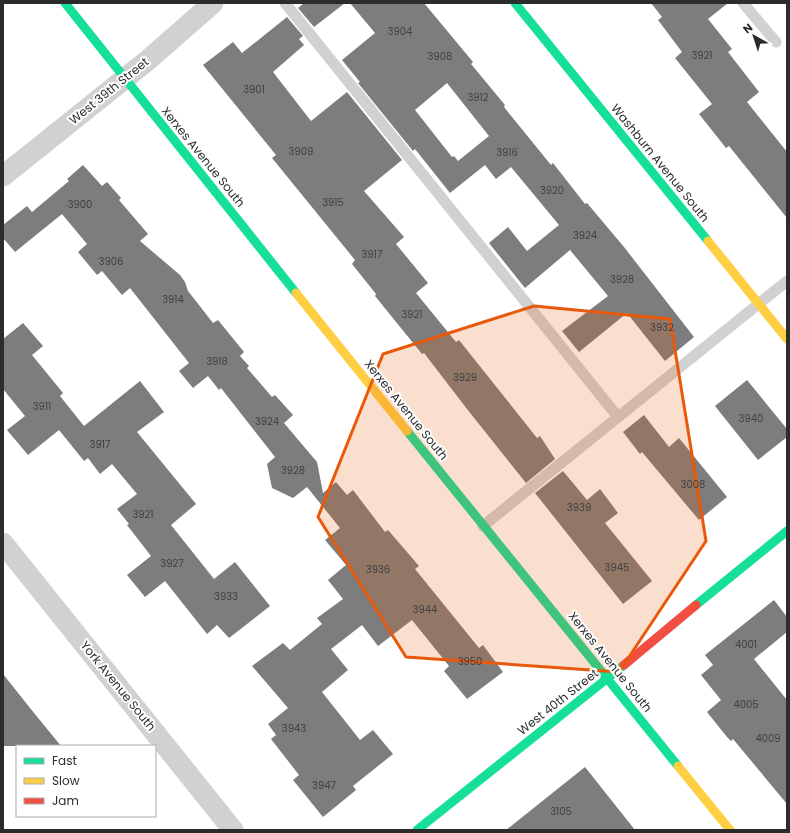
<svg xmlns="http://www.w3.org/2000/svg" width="790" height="833" viewBox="0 0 790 833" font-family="Poppins,sans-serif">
<rect width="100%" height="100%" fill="#fff"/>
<!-- building -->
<path fill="#7d7d7d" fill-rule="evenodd" d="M304,3H345L314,27L298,8Z
M350,3H424L473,62L471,64L505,105L504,107L551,165L553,163L585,204L587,203L624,247L694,337L665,361L627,313L579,352L562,331L608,296L570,250L525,288L489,243L508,227L527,251L559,225L511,167L496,179L485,165L450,193L415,149L413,151L358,83L360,82L342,60L375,33ZM447,83L489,136L458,161L454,156L452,157L415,110Z
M651,3H728L708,19L732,49L728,52L759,92L747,102L787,152V218L729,146L726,148L699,114L712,104L675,58L682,52L658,20L662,17Z
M287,17L303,36L299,39L304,45L273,72L311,121L347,92L402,160L364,191L404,237L396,244L428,283L416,293L456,342L459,340L537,438L540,436L555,459L526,483L467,409L424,353L422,354L375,296L376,294L352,264L355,260L272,158L276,155L203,65L233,42L242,53Z
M83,165L102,186L107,182L121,198L119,200L148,234L140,241L180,275L185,282L188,291L213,323L218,320L244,352L240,356L249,366L247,368L272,397L275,395L293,415L284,423L317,462L323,493L336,482L347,495L353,490L385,532L388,530L419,566L415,569L479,648L483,645L503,672L467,699L444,671L449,666L412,620L378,646L362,625L331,649L348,670L322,692L360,740L373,730L393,754L353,786L356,790L323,817L293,780L299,775L271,739L276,735L268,724L288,708L252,666L283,643L290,650L322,624L317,618L343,599L328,580L346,565L325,540L340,528L307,487L293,498L272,488L267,464L275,457L221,388L219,390L208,376L193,388L179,371L189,363L130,288L122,295L102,271L97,275L78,252L87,244L62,214L15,252L3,238V225L27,206L32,212L69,181L67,179Z
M23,323L43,346L32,355L63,393L60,396L84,426L140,381L164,412L137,432L196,504L171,525L214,579L235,562L270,606L229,638L217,625L207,634L165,581L145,597L127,575L151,556L127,525L129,524L117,509L137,494L112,464L100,474L88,458L84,461L59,430L28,455L7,430L25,416L3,389V339Z
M747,380L787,429V437L758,460L715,406Z
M644,415L669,447L679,438L727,497L699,520L642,452L640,454L623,432Z
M563,471L587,500L600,489L618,513L605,523L652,581L623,604L535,493Z
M774,600L787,617V632L754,659L787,700V804L733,739L731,741L727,737L707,712L721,700L701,675L713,665L705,655Z
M3,674L30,708L61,746H3Z
M585,767L635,830H506Z"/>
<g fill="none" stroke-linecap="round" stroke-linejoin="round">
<!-- lane -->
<path stroke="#d1d1d1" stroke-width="11" d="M285,3L618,417
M743,3L776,42
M483,526L787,281"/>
<!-- street -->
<path stroke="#d1d1d1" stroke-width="21" d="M3,176L148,60L213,3
M3,543L233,830"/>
<!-- fast -->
<path stroke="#16e098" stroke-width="9" d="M65,3L296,293
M515,3L708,241
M407,431L678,766
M696,605L787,531
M417,830L624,665"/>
<!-- slow -->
<path stroke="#ffcf43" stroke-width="9" d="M708,241L787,339
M296,293L407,431
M678,766L730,830"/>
<!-- jam -->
<path stroke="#f24e42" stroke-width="9" d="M624,665L696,605"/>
</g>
<!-- marked area -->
<path fill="#e8590c" fill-opacity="0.2" stroke="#e8590c" stroke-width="3" stroke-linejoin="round" d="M534,306L670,319L706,541L619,672L406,657L318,517L383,354Z"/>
<g text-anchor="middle" stroke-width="4" stroke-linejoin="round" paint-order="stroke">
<!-- number labels -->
<g font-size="10" fill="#404040">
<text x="400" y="35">3904</text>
<text x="702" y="59">3921</text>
<text x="440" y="60">3908</text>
<text x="254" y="93">3901</text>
<text x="478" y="101">3912</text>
<text x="301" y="155">3909</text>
<text x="507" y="156">3916</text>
<text x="552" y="194">3920</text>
<text x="333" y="206">3915</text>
<text x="80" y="208">3900</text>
<text x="585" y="239">3924</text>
<text x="372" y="258">3917</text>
<text x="111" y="265">3906</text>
<text x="622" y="283">3928</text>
<text x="173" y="303">3914</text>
<text x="412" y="318">3921</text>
<text x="662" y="331">3932</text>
<text x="217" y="365">3918</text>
<text x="465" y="381">3929</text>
<text x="42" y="410">3911</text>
<text x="751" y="422">3940</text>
<text x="267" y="425">3924</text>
<text x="100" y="448">3917</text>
<text x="293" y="474">3928</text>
<text x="693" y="488">3008</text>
<text x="579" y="511">3939</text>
<text x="143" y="518">3921</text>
<text x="172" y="567">3927</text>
<text x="617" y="571">3945</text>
<text x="378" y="573">3936</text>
<text x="226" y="600">3933</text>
<text x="425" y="613">3944</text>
<text x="746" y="648">4001</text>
<text x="470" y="665">3950</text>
<text x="746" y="708">4005</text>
<text x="294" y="732">3943</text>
<text x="768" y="742">4009</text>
<text x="324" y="789">3947</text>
<text x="561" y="815">3105</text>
</g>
<!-- street labels -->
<g font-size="12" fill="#2c2c2c" stroke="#fff">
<text transform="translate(109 91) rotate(-39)" y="4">West 39th Street</text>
<text transform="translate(203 157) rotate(51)" y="4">Xerxes Avenue South</text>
<text transform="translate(660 163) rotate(51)" y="4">Washburn Avenue South</text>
<text transform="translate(406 410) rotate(51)" y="4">Xerxes Avenue South</text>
<text transform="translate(610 662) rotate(51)" y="4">Xerxes Avenue South</text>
<text transform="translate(118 686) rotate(51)" y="4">York Avenue South</text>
<text transform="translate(558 702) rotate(-38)" y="4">West 40th Street</text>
</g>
</g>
<!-- border -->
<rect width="790" height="833" fill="none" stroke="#2c2c2c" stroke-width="8"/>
<!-- legend -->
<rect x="16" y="745" width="140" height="72" fill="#ffffff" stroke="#ababab"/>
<rect x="24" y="758" width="20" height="6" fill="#16e098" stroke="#ababab"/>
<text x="52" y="765" font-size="12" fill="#2c2c2c">Fast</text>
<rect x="24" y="778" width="20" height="6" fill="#ffcf43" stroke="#ababab"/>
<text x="52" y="785" font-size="12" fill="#2c2c2c">Slow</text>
<rect x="24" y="798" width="20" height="6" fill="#f24e42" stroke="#ababab"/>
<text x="52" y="805" font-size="12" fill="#2c2c2c">Jam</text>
<!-- north arrow -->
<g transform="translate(754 36) rotate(321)" stroke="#ffffff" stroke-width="3" paint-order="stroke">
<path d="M0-3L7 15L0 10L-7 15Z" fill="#2c2c2c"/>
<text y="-6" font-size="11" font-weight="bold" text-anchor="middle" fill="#2c2c2c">N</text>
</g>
</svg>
